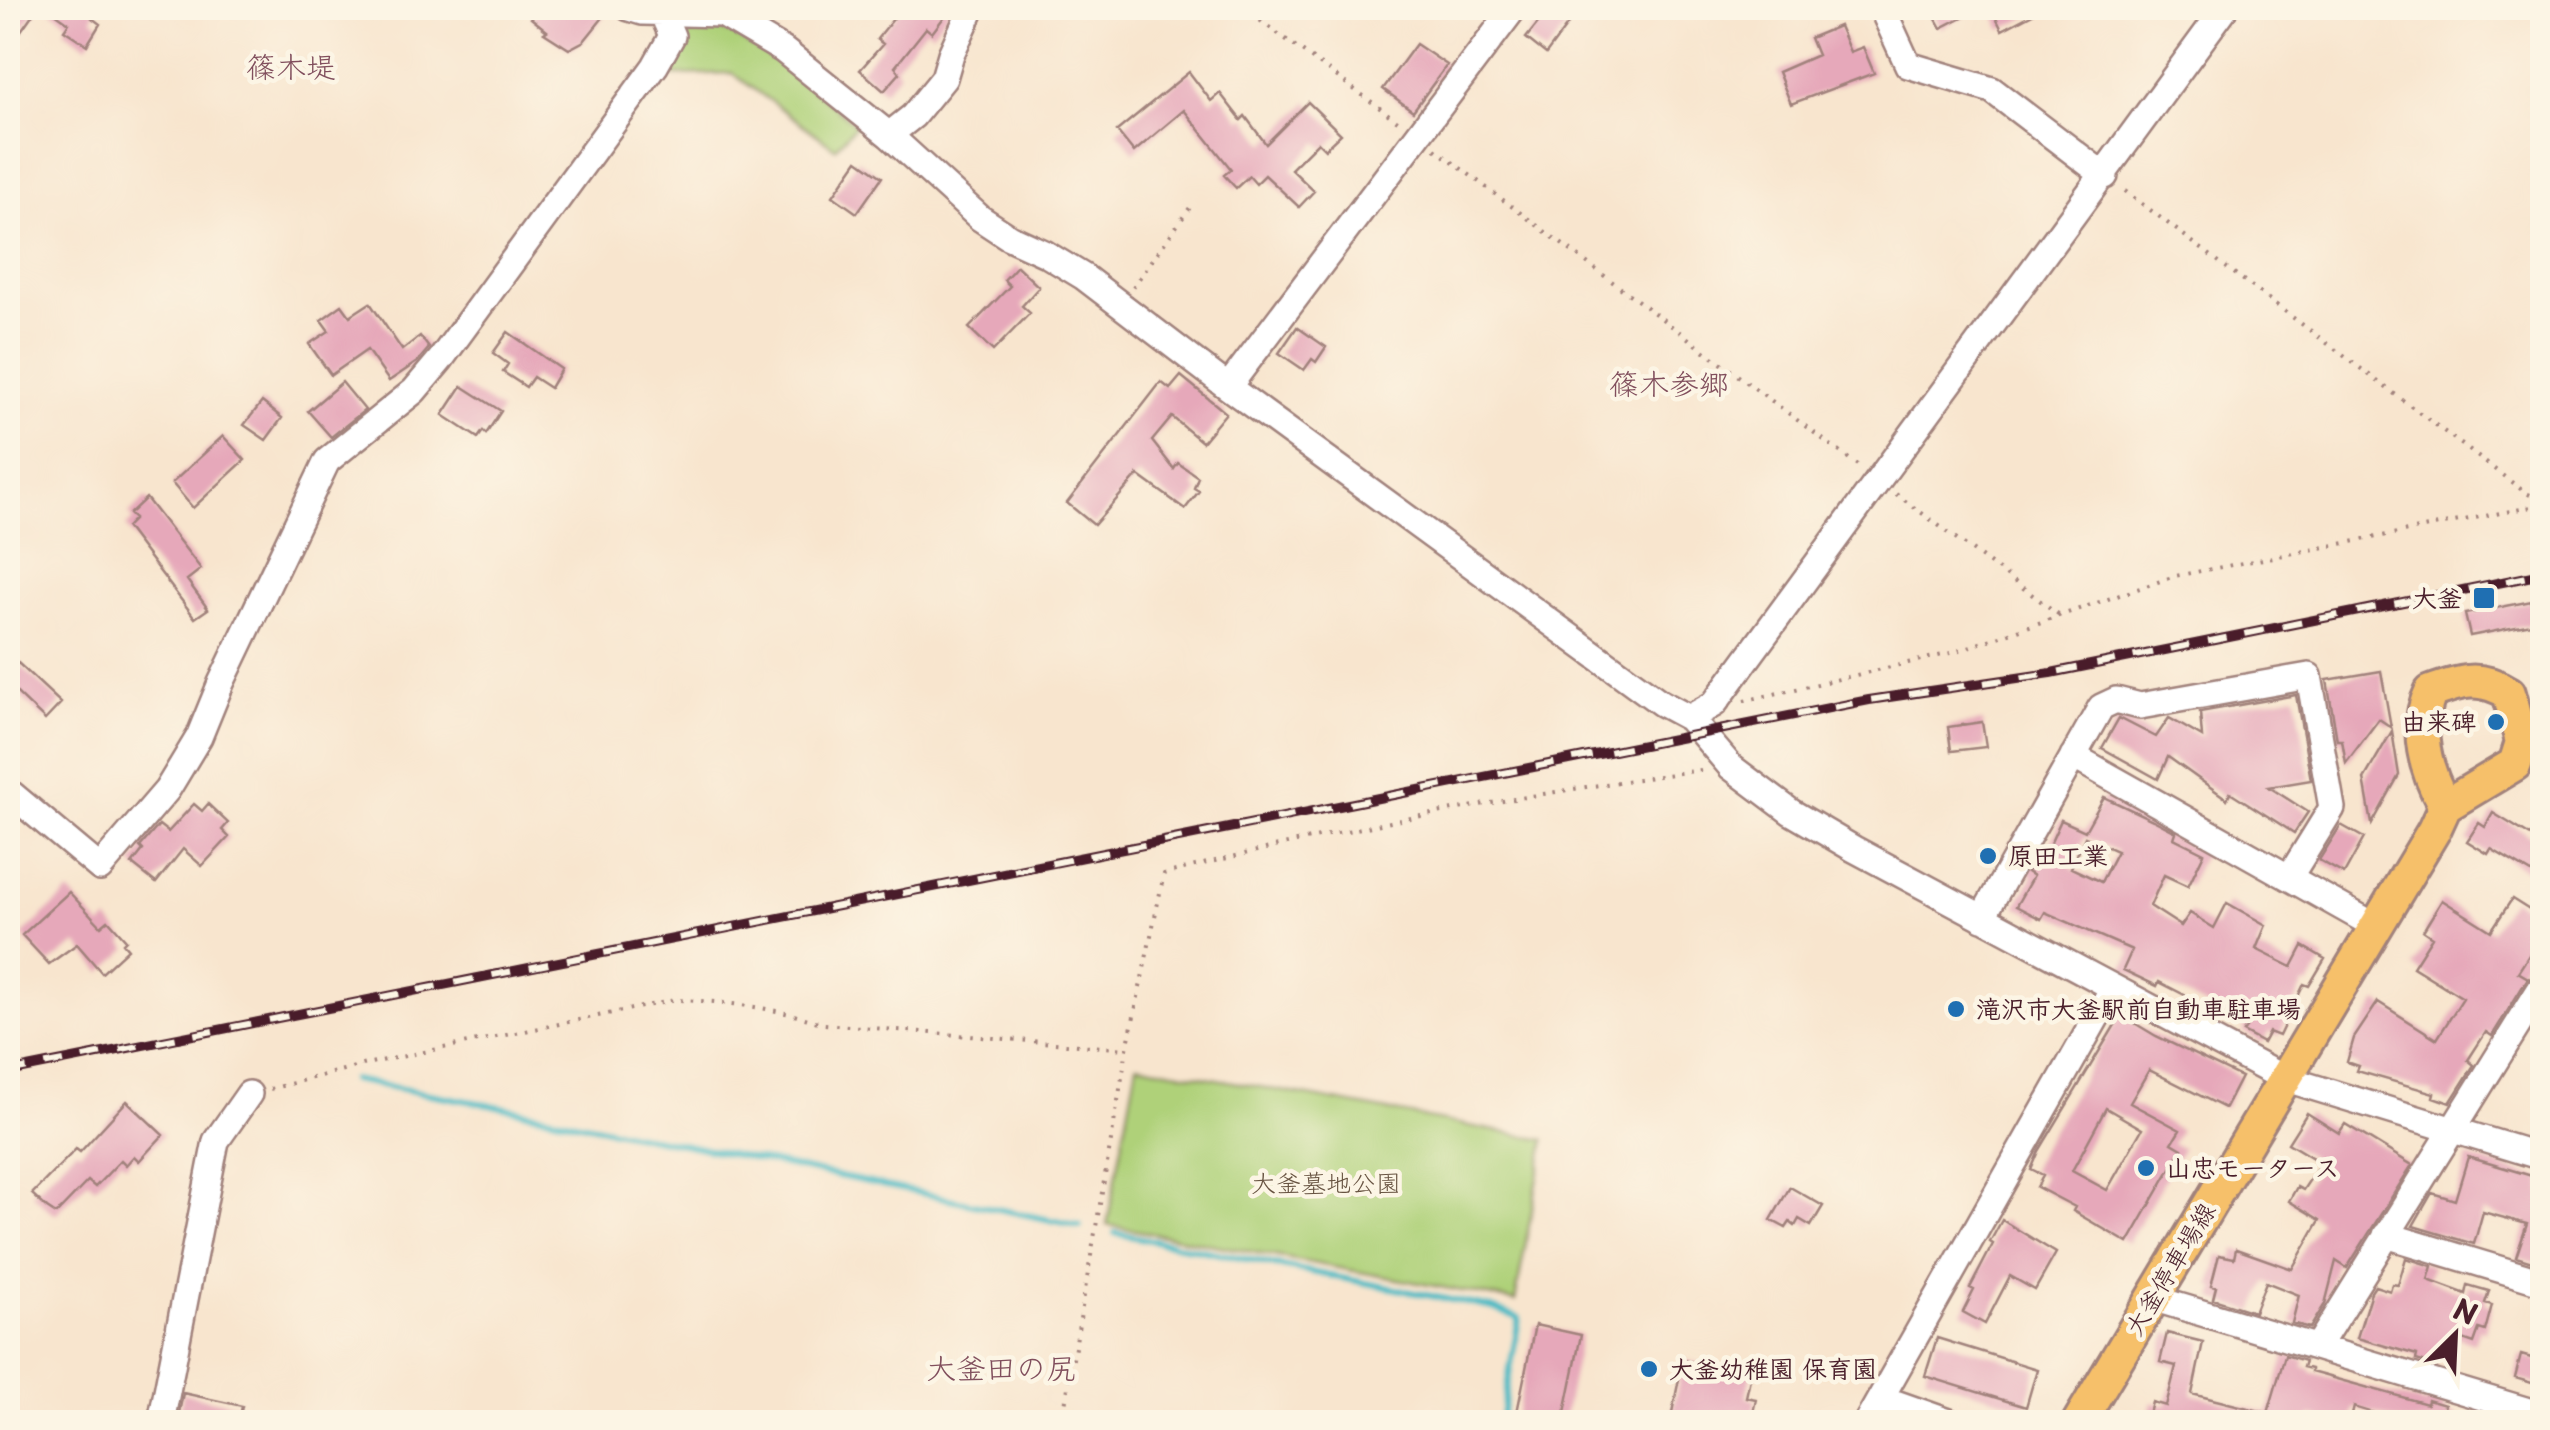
<svg xmlns="http://www.w3.org/2000/svg" width="2550" height="1430" viewBox="0 0 2550 1430" font-family="'Playpen Sans','Klee One',sans-serif">
<rect width="100%" height="100%" fill="#fcf5e5"/>
<filter id="ink" filterUnits="userSpaceOnUse"><feTurbulence type="fractalNoise" baseFrequency=".01" numOctaves="2"/><feDisplacementMap in="SourceGraphic" scale="20" xChannelSelector="R" yChannelSelector="G"/><feConvolveMatrix kernelMatrix="1 2 1 2 8 2 1 2 1" color-interpolation-filters="sRGB"/></filter>
<filter id="wash" filterUnits="userSpaceOnUse"><feTurbulence type="fractalNoise" baseFrequency=".0048" numOctaves="4" result="noise"/><feDisplacementMap in="SourceGraphic" scale="40" xChannelSelector="R" yChannelSelector="G"/><feGaussianBlur stdDeviation="2.25" result="paint"/><feColorMatrix in="noise" values="0 0 0 0 0 0 0 0 0 0 0 0 0 0 0 0 0 1.4 0 .05"/><feComposite in="paint" operator="in"/></filter>
<g filter="url(#wash)">
<rect width="100%" height="100%" fill="#f8e5ce"/>
<!-- green -->
<path fill="#afd179" stroke="#7c7852" stroke-width="2.5" d="M693,26L728,32L786,67L856,125L835,148L732,73L660,76L683,32Z
M1137,1064L1545,1140L1515,1301L1107,1225Z"/>
<g fill="none" stroke-linecap="round" stroke-linejoin="round">
<!-- stream -->
<path stroke="#4dbbc5" stroke-width="6" d="M352,1080L502,1107L1080,1226
M1115,1233L1492,1308L1519,1318L1501,1422"/>
</g>
<g id="blocks">
<!-- building -->
<path fill="#e6a8ba" fill-rule="evenodd" d="M8,8H37L18,35L8,27Z
M48,8H98L92,18L100,24L87,45L64,30L69,23Z
M539,8H596L605,15L584,41L569,49L544,33L547,31L531,18Z
M902,8H951L932,33L926,28L895,67L900,73L884,91L860,70L883,44L877,39Z
M1550,8H1555L1571,20L1546,54L1526,38Z
M1930,8H1980L1941,28Z
M1991,8H2044L2002,30Z
M1839,26L1850,52L1863,47L1874,73L1791,104L1778,72L1817,55L1810,38Z
M1416,44L1447,65L1413,111L1383,89Z
M1189,72L1211,101L1220,93L1241,120L1245,116L1266,144L1308,102L1341,134L1325,149L1318,142L1291,169L1314,191L1299,207L1265,175L1256,184L1249,176L1236,188L1224,175L1231,169L1184,110L1134,152L1117,131Z
M858,160L882,177L857,213L833,196Z
M1017,266L1039,287L1022,306L1030,313L993,351L969,328L1010,286L1004,280Z
M370,303L402,350L420,336L429,348L417,362L389,381L367,350L331,375L309,344L329,331L321,320L342,305L350,316Z
M1297,327L1326,347L1316,362L1312,359L1304,370L1279,353Z
M508,332L561,369L550,388L533,377L526,387L503,372L508,364L493,353Z
M1181,376L1226,413L1202,442L1172,417L1152,441L1174,469L1178,463L1198,477L1194,488L1199,491L1185,509L1138,475L1094,525L1067,503L1161,382L1170,389Z
M342,382L365,410L331,437L308,411Z
M462,386L501,411L486,434L483,431L478,438L443,415Z
M262,402L282,418L266,440L244,425Z
M223,436L245,460L193,508L172,483Z
M146,498L201,569L187,580L208,609L195,618L126,527L134,519L129,514Z
M2542,599V622L2470,636L2465,614Z
M18,663L61,703L45,720L16,692L8,702V675Z
M2381,671L2391,727L2379,719L2346,763L2342,740H2337L2327,680Z
M2296,695L2311,780L2269,787L2308,812L2294,833L2230,792L2227,799L2168,757L2158,779L2102,748L2119,718L2156,737L2169,718L2202,737L2200,712Z
M1982,722L1986,747L1951,751L1948,727Z
M2392,731L2399,775L2372,824L2364,779Z
M2104,797L2153,820L2176,832L2174,838L2204,853L2188,886L2164,875L2150,906L2181,926L2190,913L2214,928L2227,903L2266,925L2256,949L2292,967L2303,946L2325,959L2309,986L2304,984L2279,1036L2269,1032L2263,1043L2243,1032L2246,1028L2208,1007L2159,982L2157,986L2123,970L2132,950L2045,912L2041,919L2016,906L2033,876L2027,872L2035,858L2042,862L2061,820L2085,831ZM2085,837L2117,851L2101,882L2071,868Z
M194,804L202,811L208,804L228,823L222,830L229,837L202,866L183,849L156,883L132,864L143,850L140,847L159,825L168,832Z
M2493,813L2542,843V879L2491,849L2488,854L2467,841L2479,823L2485,827Z
M2341,825L2364,838L2344,874L2319,860Z
M69,892L101,926L108,920L126,940L123,943L128,949L102,973L77,944L49,964L22,935Z
M2512,899L2542,918V935L2518,972L2528,978L2492,1036L2486,1032L2468,1060L2474,1065L2450,1103L2433,1097L2434,1093L2357,1071L2359,1066L2347,1062L2354,1038L2378,1002L2437,1039L2463,998L2413,967L2432,937L2423,931L2442,900L2491,931Z
M2121,1015L2156,1036L2241,1077L2225,1108L2149,1070L2130,1103L2180,1130L2172,1143L2182,1149L2128,1243L2073,1211L2075,1207L2037,1187L2043,1176L2031,1170L2039,1151ZM2106,1108L2142,1129L2107,1190L2072,1171Z
M127,1101L163,1135L139,1161L134,1156L126,1165L121,1160L95,1187L88,1181L56,1214L47,1208L32,1194L76,1149L80,1152Z
M2307,1113L2339,1133L2345,1124L2412,1165L2347,1268L2336,1261L2325,1304L2310,1328L2292,1323L2299,1295L2266,1282L2254,1312L2213,1299L2216,1287L2211,1286L2219,1255L2234,1258L2236,1249L2292,1269L2320,1220L2289,1201L2297,1187L2303,1190L2321,1163L2288,1143Z
M2468,1157L2542,1179V1265L2516,1257L2527,1224L2483,1212L2474,1244L2413,1226L2432,1193L2455,1200Z
M1790,1187L1823,1206L1811,1226L1799,1219L1795,1226L1790,1222L1786,1228L1771,1220Z
M2002,1220L2056,1253L2035,1290L2010,1276L1985,1324L1963,1312L1974,1290L1970,1288L1993,1244L1990,1242Z
M2406,1258L2432,1266L2428,1280L2466,1294L2468,1285L2489,1291L2485,1303L2492,1305L2485,1331L2479,1329L2474,1343L2457,1337L2451,1360L2438,1357L2436,1366L2416,1360L2417,1355L2357,1338L2371,1292L2375,1286L2390,1291L2392,1284L2398,1285Z
M1535,1325L1581,1335L1563,1422H1515Z
M2167,1333L2203,1342L2192,1394L2268,1413L2285,1355L2305,1361L2303,1367L2311,1369V1372L2427,1404L2428,1400L2445,1405L2443,1410L2470,1422H2403L2354,1407L2350,1422H2333L2310,1416L2308,1422H2223L2208,1419V1422H2147L2152,1402L2166,1406L2176,1366L2160,1362Z
M1937,1338L2037,1369L2026,1407L1925,1376Z
M2521,1355L2542,1361V1386L2515,1378Z
M1683,1360L1751,1374L1746,1397L1756,1399L1752,1417L1744,1415L1743,1422H1670Z
M183,1393L242,1406L239,1422H190L192,1416L179,1413Z"/>
</g>
</g>
<g filter="url(#ink)">
<use href="#blocks" fill-opacity="0" stroke="#a1827c" stroke-width="2.5"/>
<g fill="none" stroke-linecap="round" stroke-linejoin="round">
<!-- minor casing -->
<g stroke="#a1827c" stroke-width="30">
<path id="minor" d="M629,8L642,12L722,14L783,50L889,135L980,218L1009,237L1046,254L1084,277L1228,387L1661,703L1689,718L1731,767L1791,812L1854,849L2283,1078L2542,1157
M1882,8L1908,65L1992,90L2105,176
M889,135L913,116L944,78L951,54L972,8
M1228,387L1514,8
M1689,718L1714,704L2225,8
M2073,756L2377,927
M8,791L100,868L167,790L199,737L221,683L327,461L414,391L441,359L655,66L672,36L662,12
M1982,918L2101,707L2116,700L2140,706L2309,676L2332,808L2290,876
M2386,1235L2542,1282
M2152,1298L2542,1415
M2318,1346L2542,986
M1881,1398L1949,1422
M161,1422L216,1141L249,1094
M1867,1422L2113,988"/>
</g>
<!-- major casing -->
<g stroke="#a1827c" stroke-width="38">
<path id="major" d="M2079,1422L2434,830L2445,806L2515,764L2522,742L2509,693C2480,675 2461,681 2431,692C2413,729 2426,772 2445,806"/>
</g>
<!-- path -->
<path stroke="#a1827c" stroke-width="4" stroke-dasharray="2.5 8" stroke-linecap="butt" d="M1243,8L1399,122
M2518,8L2542,26
M1435,149L1860,467
M2125,191L2526,493L2542,500
M1133,287L1194,202
M1896,494L2061,616
M1744,701L1951,653L2175,576L2542,505
M270,1089L366,1064L675,1000C725,1001 777,1008 824,1024L1127,1049
M1062,1422L1127,1049L1164,874C1340,828 1521,795 1701,770"/>
<!-- minor -->
<use href="#minor" stroke="#fff" stroke-width="25"/>
<!-- major -->
<use href="#major" stroke="#f6c06b" stroke-width="32"/>
<!-- rail casing -->
<g stroke="#4a1f2b" stroke-width="10">
<path id="rail" d="M8,1072L1869,700L2051,673L2542,574"/>
</g>
<!-- rail -->
<use href="#rail" stroke="#fcf5e5" stroke-width="6" stroke-dasharray="19" stroke-linecap="butt"/>
</g>
</g>
<!-- markers -->
<g fill="#1f6fb2" stroke="#fcf5e5" stroke-width="4">
<rect x="2472" y="586" width="24" height="24" rx="5"/>
<circle cx="2496" cy="722" r="10"/>
<circle cx="1988" cy="856" r="10"/>
<circle cx="1956" cy="1009" r="10"/>
<circle cx="2146" cy="1168" r="10"/>
<circle cx="1649" cy="1369" r="10"/>
</g>
<g text-anchor="middle" stroke-width="9" stroke-linejoin="round" paint-order="stroke">
<!-- poi labels -->
<g font-size="25" font-weight="bold" fill="#4a1f2b" stroke="#fcf5e5" text-anchor="start">
<text x="2462" y="607" text-anchor="end">大釜</text>
<text x="2476" y="731" text-anchor="end">由来碑</text>
<text x="2008" y="865">原田工業</text>
<text x="1976" y="1018">滝沢市大釜駅前自動車駐車場</text>
<text x="2166" y="1177">山忠モータース</text>
<text x="1669" y="1378">大釜幼稚園 保育園</text>
</g>
<!-- park labels -->
<g font-size="25" fill="#685442" stroke="#fcf5e5">
<text x="1326" y="1192">大釜墓地公園</text>
</g>
<!-- street labels -->
<g font-size="25" fill="#4a1f2b" stroke="#fcf5e5">
<text transform="translate(2170 1269) rotate(-59)" y="9">大釜停車場線</text>
</g>
<!-- quarter labels -->
<g font-size="30" fill="#814f5d" stroke="#fcf5e5">
<text x="291" y="78">篠木堤</text>
<text x="1669" y="395">篠木参郷</text>
<text x="1001" y="1379">大釜田の尻</text>
</g>
</g>
<!-- margin -->
<rect width="2550" height="1430" fill="none" stroke="#fcf5e5" stroke-width="40"/>
<!-- north arrow -->
<g transform="translate(2455 1335) rotate(24)" stroke="#fcf5e5" stroke-width="8" paint-order="stroke">
<path d="M0-8L18 38L0 25L-18 38Z" fill="#4a1f2b"/>
<text y="-15" font-size="28" font-weight="bold" text-anchor="middle" fill="#4a1f2b">N</text>
</g>
</svg>
